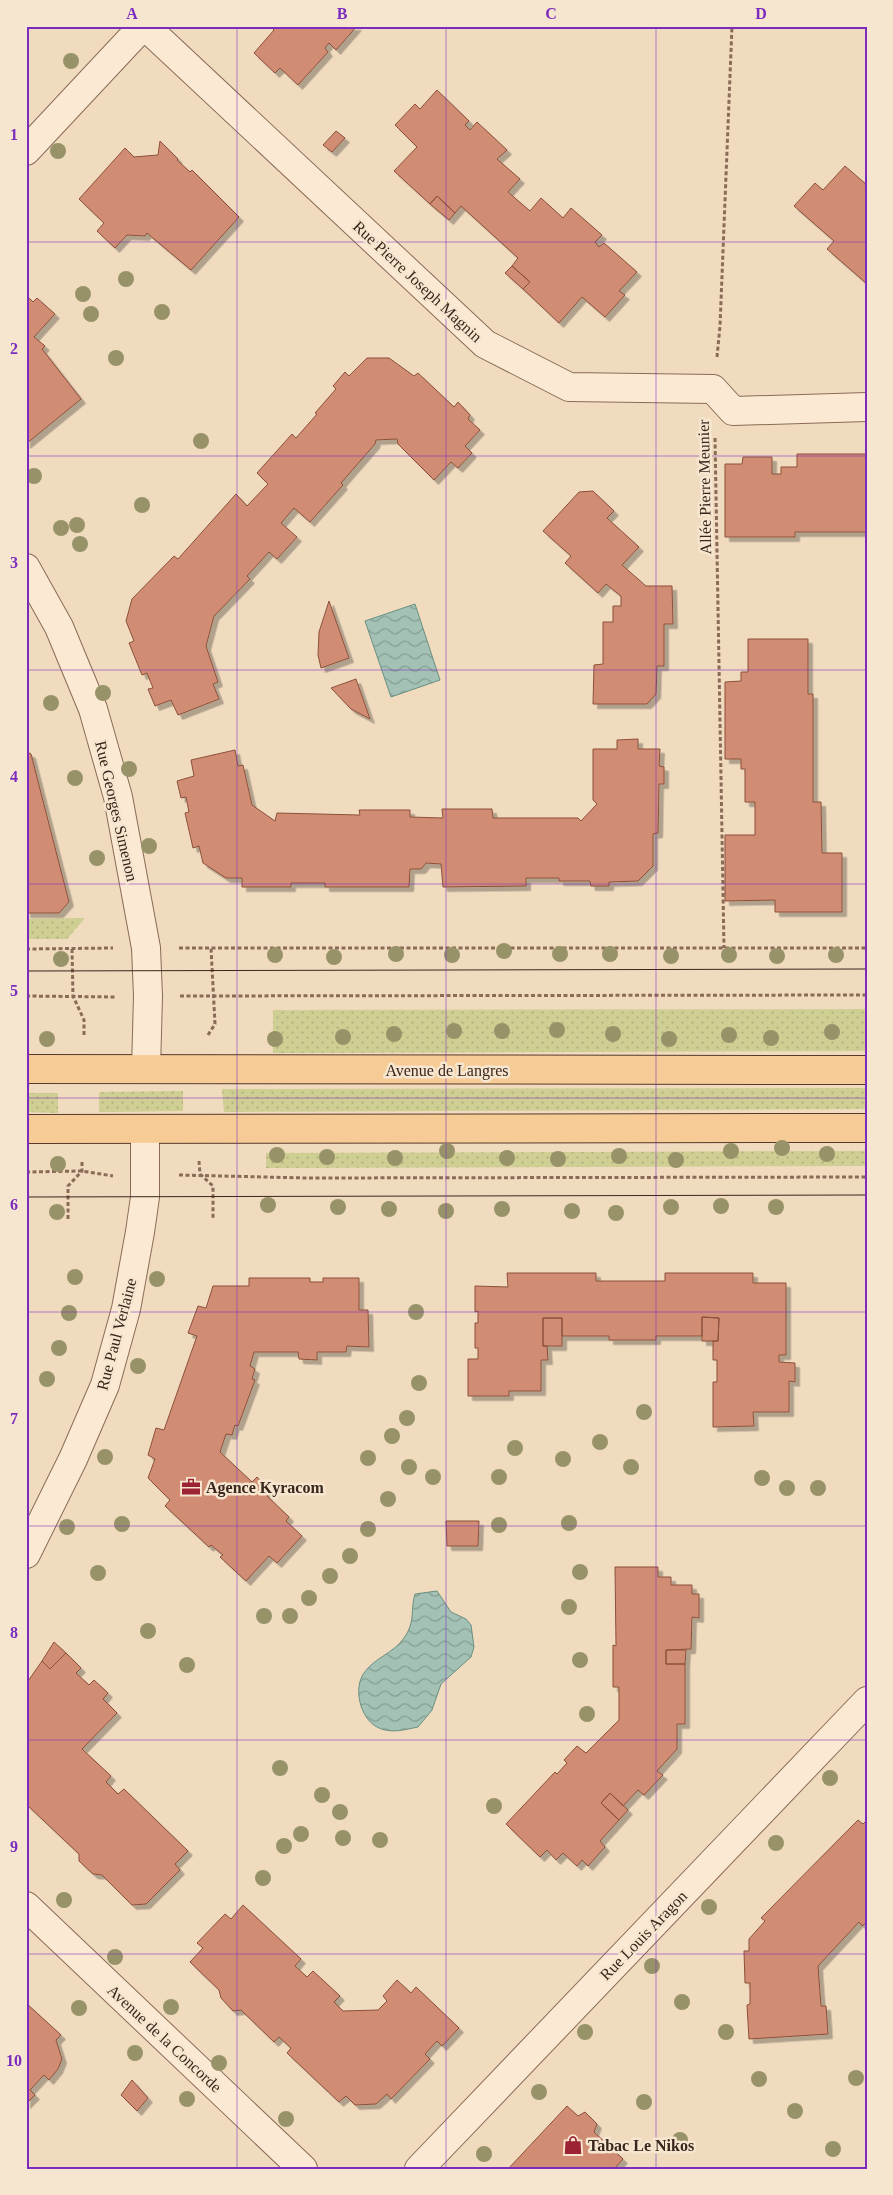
<svg xmlns="http://www.w3.org/2000/svg" width="893" height="2195" viewBox="0 0 893 2195" font-family="'Times New Roman',serif">
<defs>
<pattern id="grass-dots" width="8" height="8" patternUnits="userSpaceOnUse" patternTransform="scale(1.25)"><rect width="8" height="8" fill="#cfce93"/><path d="M2 2h.1M6 6h.1" fill="none" stroke="#b2b17e" stroke-width="1.8" stroke-linecap="round"/></pattern>
<pattern id="water-waves" width="16" height="10" patternUnits="userSpaceOnUse" patternTransform="scale(1.25)"><rect width="16" height="10" fill="#a3c2b5"/><path d="M0 5q4-4 8 0t8 0" fill="none" stroke="#869d92"/></pattern>
<filter id="shadow"><feDropShadow dx="4.5" dy="4.5" stdDeviation="0" flood-color="#0004"/></filter>
</defs>
<rect width="100%" height="100%" fill="#f0dbbf"/>
<!-- grass -->
<path fill="url(#grass-dots)" d="M85,918L67,939H26V919Z
M867,1009V1051L273,1053V1010Z
M867,1088V1109L224,1112L222,1089Z
M183,1091V1111L99,1112V1092Z
M26,1093H58V1113L26,1112Z
M867,1151V1166L266,1168V1153Z"/>
<!-- water -->
<path fill="url(#water-waves)" stroke="#699081" d="M415,604L440,680L391,697L365,621Z
M437,1591L451,1612L466,1619L471,1625L474,1647L471,1657L441,1684L432,1710L418,1727C404,1730 389,1734 377,1727C360,1718 353,1688 364,1673C374,1658 394,1653 404,1638C416,1621 410,1610 415,1594Z"/>
<!-- building -->
<path fill="#d18d73" stroke="#8b503b" filter="url(#shadow)" d="M270,26H357L336,50L329,43L325,48L328,52L298,85L280,68L275,73L254,53L274,30Z
M437,90L469,121L465,125L470,130L477,122L507,150L497,159L520,179L508,192L530,211L541,198L563,218L571,208L602,235L595,242L599,247L604,243L637,272L619,291L625,295L605,317L582,297L559,323L523,289L530,282L512,266L518,258L461,206L455,213L437,196L430,204L394,171L417,147L395,125L415,104L420,109Z
M336,131L345,138L332,152L323,145Z
M160,141L178,159L177,160L190,172L192,170L239,217L191,270L147,233L145,236L127,235L115,248L97,231L104,223L79,199L125,148L134,157L158,155Z
M845,166L867,185L865,190L867,192V284L827,249L834,241L794,206L815,183L823,190Z
M437,196L455,213L449,220L430,204Z
M512,266L530,282L523,289L505,273Z
M26,295L33,302L37,298L55,314L34,337L45,346L42,349L81,399L26,444Z
M367,358H389L414,376L418,373L454,407L458,402L470,415L468,419L480,430L465,446L472,453L458,468L451,462L434,480L398,444L397,439L376,440L375,444L341,483L343,485L310,522L294,508L281,523L297,537L277,559L269,552L247,576L250,579L214,616L206,646L218,682L213,684L219,699L178,715L171,700L155,706L148,689L153,688L147,673L142,675L129,643L134,641L126,621L132,599L174,556L178,559L236,494L247,506L268,484L257,473L292,434L296,438L317,414L315,413L336,389L333,386L345,372L349,376Z
M797,454H866L867,532H795V537H725V464H742L743,457H772V474H781V467H797Z
M593,491L614,511L607,518L639,547L622,565L646,586H672L673,624H664V666H657L656,694L647,704H593L594,665L603,664V622H613V606H621V596L606,584L598,593L565,563L571,556L543,531L579,492Z
M329,601L349,658L321,668L318,655L319,632Z
M748,639H808V694H813V802H821L822,853H842V912H775V900L725,901V835H755V802H745V769H741V759H725V682L741,681V672H748Z
M356,679L370,719L351,709L331,688Z
M638,739V749H660L659,766L664,767V784H659L658,833L653,834V866L638,881L609,882V886H591L590,881H559V878H526V886L443,887L441,864L426,863L421,869H410L409,887H325V883H291V887H242V878H226L203,863L199,846L193,848L185,813L189,812L186,797L181,798L177,781L194,776L191,760L235,750L238,766L243,765L252,805L275,821L277,813L360,815L359,810H410V817L443,818L442,809H492L493,818H578L581,821L597,804L593,800V749H617V740Z
M26,751L31,754L69,902L59,913H26Z
M507,1273H596V1281H665V1273H753V1283H786V1355H779V1362L795,1363V1382L789,1381V1412H753L754,1426L713,1427V1382H717V1360H713V1341H718L719,1318L702,1317V1336H656V1340H609V1336H562V1318H543V1346H547L548,1360H541V1391H509V1396H468V1359H478V1348H475V1323H478V1311L475,1312V1286L508,1287Z
M249,1278H310V1282H323V1278H359V1310H368L369,1347L347,1346L346,1352H317V1360L299,1359L298,1352H254L250,1366L255,1369L252,1379L255,1380L238,1426L235,1425L232,1435L226,1434L220,1452L252,1482L257,1477L271,1492L267,1496L289,1517L286,1521L302,1536L277,1563L269,1556L246,1581L220,1557L223,1555L211,1545L209,1547L165,1506L170,1500L148,1478L155,1459L148,1455L156,1428L164,1430L197,1336L188,1333L198,1306L206,1308L213,1286H249Z
M702,1317L719,1318L718,1341H702Z
M543,1318H562V1346H543Z
M446,1521H479L478,1546H447Z
M615,1567H658V1577H671V1585H692V1594H699V1618L692,1617L691,1649L666,1650V1664H685V1724H677V1749L657,1771L663,1775L644,1795L638,1790L623,1806L610,1793L601,1803L619,1820L600,1841L605,1847L588,1866L582,1860L577,1866L563,1853L556,1860L547,1850L540,1857L506,1824L555,1772L557,1774L567,1763L564,1760L577,1746L586,1753L619,1720V1687H613V1645L616,1646Z
M54,1642L66,1653L50,1669L42,1661Z
M666,1650H686L685,1664H666Z
M66,1653L81,1668L76,1673L89,1685L94,1680L108,1693L103,1699L117,1713L82,1749L111,1776L106,1782L118,1794L124,1789L188,1851L175,1864L180,1870L146,1904L132,1905L102,1875L93,1874L79,1861V1854L26,1804V1684L42,1661L50,1669Z
M610,1793L628,1810L619,1820L601,1803Z
M858,1820L863,1824L867,1820V1922L862,1926L859,1922L818,1966L821,2006H826L828,2034L749,2039L747,2005L750,2004V1983H745L744,1951H749V1939L765,1921L761,1918Z
M243,1905L301,1959L295,1966L307,1977L313,1971L340,1996L334,2002L343,2011L378,2010L387,2001L383,1996L397,1980L411,1993L416,1987L459,2028L442,2046L437,2041L425,2054L430,2059L391,2099L387,2094L376,2104L355,2105L346,2096L339,2102L287,2053L291,2048L279,2037L274,2042L241,2010L233,2011L221,1998L219,1990L190,1962L203,1948L197,1943L225,1914L231,1919Z
M26,2003L61,2035L56,2040L62,2059L58,2069L49,2080L44,2075L30,2090L35,2095L26,2104Z
M132,2080L148,2098L137,2111L121,2095Z
M567,2106L578,2116L585,2112L597,2124L594,2132L623,2159L614,2169H508Z"/>
<g fill="none" stroke-linecap="round" stroke-linejoin="round">
<!-- minor casing -->
<g stroke="#8a6b57" stroke-width="30">
<path id="minor" d="M145,26L485,344L569,387L713,389L733,411L867,407
M26,151L143,26
M26,568L59,627L93,709L118,797L146,948L148,996L146,1069
M26,1554L73,1459L105,1385L126,1309L140,1232L145,1197V1129
M26,1906L303,2169
M419,2169L867,1701"/>
</g>
<!-- major casing -->
<g stroke="#573a2b" stroke-width="30">
<path id="major" d="M26,1069L867,1070
M26,1129L867,1128"/>
</g>
<!-- path -->
<path stroke="#8a6b57" stroke-width="3" stroke-dasharray="4 2.5" stroke-linecap="butt" d="M717,357L720,326L732,26
M715,438L724,948
M179,948H867
M26,949L113,948
M72,949L73,996L84,1020V1035
M26,996L116,997
M180,996L867,995
M208,1035L215,1024L211,948
M199,1161L200,1174L213,1186V1220
M26,1172L82,1171L113,1176
M179,1175L307,1178L867,1177
M68,1219V1186L82,1171V1162"/>
<!-- minor -->
<use href="#minor" stroke="#fbe9d3" stroke-width="28"/>
<!-- major -->
<use href="#major" stroke="#f6cb95" stroke-width="28"/>
<!-- tram -->
<path stroke="#39261c" stroke-width="1" d="M26,971L867,969
M26,1197L867,1195"/>
</g>
<!-- trees -->
<g fill="#989268">
<circle cx="71" cy="61" r="8"/>
<circle cx="58" cy="151" r="8"/>
<circle cx="126" cy="279" r="8"/>
<circle cx="83" cy="294" r="8"/>
<circle cx="162" cy="312" r="8"/>
<circle cx="91" cy="314" r="8"/>
<circle cx="116" cy="358" r="8"/>
<circle cx="201" cy="441" r="8"/>
<circle cx="34" cy="476" r="8"/>
<circle cx="142" cy="505" r="8"/>
<circle cx="77" cy="525" r="8"/>
<circle cx="61" cy="528" r="8"/>
<circle cx="80" cy="544" r="8"/>
<circle cx="103" cy="693" r="8"/>
<circle cx="51" cy="703" r="8"/>
<circle cx="129" cy="769" r="8"/>
<circle cx="75" cy="778" r="8"/>
<circle cx="149" cy="846" r="8"/>
<circle cx="97" cy="858" r="8"/>
<circle cx="504" cy="951" r="8"/>
<circle cx="396" cy="954" r="8"/>
<circle cx="560" cy="954" r="8"/>
<circle cx="610" cy="954" r="8"/>
<circle cx="275" cy="955" r="8"/>
<circle cx="452" cy="955" r="8"/>
<circle cx="729" cy="955" r="8"/>
<circle cx="836" cy="955" r="8"/>
<circle cx="671" cy="956" r="8"/>
<circle cx="777" cy="956" r="8"/>
<circle cx="334" cy="957" r="8"/>
<circle cx="61" cy="959" r="8"/>
<circle cx="557" cy="1030" r="8"/>
<circle cx="454" cy="1031" r="8"/>
<circle cx="502" cy="1031" r="8"/>
<circle cx="832" cy="1032" r="8"/>
<circle cx="394" cy="1034" r="8"/>
<circle cx="613" cy="1034" r="8"/>
<circle cx="729" cy="1035" r="8"/>
<circle cx="343" cy="1037" r="8"/>
<circle cx="771" cy="1038" r="8"/>
<circle cx="47" cy="1039" r="8"/>
<circle cx="275" cy="1039" r="8"/>
<circle cx="669" cy="1039" r="8"/>
<circle cx="782" cy="1148" r="8"/>
<circle cx="447" cy="1151" r="8"/>
<circle cx="731" cy="1151" r="8"/>
<circle cx="827" cy="1154" r="8"/>
<circle cx="277" cy="1155" r="8"/>
<circle cx="619" cy="1156" r="8"/>
<circle cx="327" cy="1157" r="8"/>
<circle cx="395" cy="1158" r="8"/>
<circle cx="507" cy="1158" r="8"/>
<circle cx="558" cy="1159" r="8"/>
<circle cx="676" cy="1160" r="8"/>
<circle cx="58" cy="1164" r="8"/>
<circle cx="268" cy="1205" r="8"/>
<circle cx="721" cy="1206" r="8"/>
<circle cx="338" cy="1207" r="8"/>
<circle cx="671" cy="1207" r="8"/>
<circle cx="776" cy="1207" r="8"/>
<circle cx="389" cy="1209" r="8"/>
<circle cx="502" cy="1209" r="8"/>
<circle cx="446" cy="1211" r="8"/>
<circle cx="572" cy="1211" r="8"/>
<circle cx="57" cy="1212" r="8"/>
<circle cx="616" cy="1213" r="8"/>
<circle cx="75" cy="1277" r="8"/>
<circle cx="157" cy="1279" r="8"/>
<circle cx="416" cy="1312" r="8"/>
<circle cx="69" cy="1313" r="8"/>
<circle cx="59" cy="1348" r="8"/>
<circle cx="138" cy="1366" r="8"/>
<circle cx="47" cy="1379" r="8"/>
<circle cx="419" cy="1383" r="8"/>
<circle cx="644" cy="1412" r="8"/>
<circle cx="407" cy="1418" r="8"/>
<circle cx="392" cy="1436" r="8"/>
<circle cx="600" cy="1442" r="8"/>
<circle cx="515" cy="1448" r="8"/>
<circle cx="105" cy="1457" r="8"/>
<circle cx="368" cy="1458" r="8"/>
<circle cx="563" cy="1459" r="8"/>
<circle cx="409" cy="1467" r="8"/>
<circle cx="631" cy="1467" r="8"/>
<circle cx="433" cy="1477" r="8"/>
<circle cx="499" cy="1477" r="8"/>
<circle cx="762" cy="1478" r="8"/>
<circle cx="787" cy="1488" r="8"/>
<circle cx="818" cy="1488" r="8"/>
<circle cx="388" cy="1499" r="8"/>
<circle cx="569" cy="1523" r="8"/>
<circle cx="122" cy="1524" r="8"/>
<circle cx="499" cy="1525" r="8"/>
<circle cx="67" cy="1527" r="8"/>
<circle cx="368" cy="1529" r="8"/>
<circle cx="350" cy="1556" r="8"/>
<circle cx="580" cy="1572" r="8"/>
<circle cx="98" cy="1573" r="8"/>
<circle cx="330" cy="1576" r="8"/>
<circle cx="309" cy="1598" r="8"/>
<circle cx="569" cy="1607" r="8"/>
<circle cx="264" cy="1616" r="8"/>
<circle cx="290" cy="1616" r="8"/>
<circle cx="148" cy="1631" r="8"/>
<circle cx="580" cy="1660" r="8"/>
<circle cx="187" cy="1665" r="8"/>
<circle cx="587" cy="1714" r="8"/>
<circle cx="280" cy="1768" r="8"/>
<circle cx="830" cy="1778" r="8"/>
<circle cx="322" cy="1795" r="8"/>
<circle cx="494" cy="1806" r="8"/>
<circle cx="340" cy="1812" r="8"/>
<circle cx="301" cy="1834" r="8"/>
<circle cx="343" cy="1838" r="8"/>
<circle cx="380" cy="1840" r="8"/>
<circle cx="776" cy="1843" r="8"/>
<circle cx="284" cy="1846" r="8"/>
<circle cx="263" cy="1878" r="8"/>
<circle cx="64" cy="1900" r="8"/>
<circle cx="709" cy="1907" r="8"/>
<circle cx="115" cy="1957" r="8"/>
<circle cx="652" cy="1966" r="8"/>
<circle cx="682" cy="2002" r="8"/>
<circle cx="171" cy="2007" r="8"/>
<circle cx="79" cy="2008" r="8"/>
<circle cx="585" cy="2032" r="8"/>
<circle cx="726" cy="2032" r="8"/>
<circle cx="135" cy="2053" r="8"/>
<circle cx="219" cy="2063" r="8"/>
<circle cx="856" cy="2078" r="8"/>
<circle cx="759" cy="2079" r="8"/>
<circle cx="539" cy="2092" r="8"/>
<circle cx="187" cy="2099" r="8"/>
<circle cx="644" cy="2102" r="8"/>
<circle cx="795" cy="2111" r="8"/>
<circle cx="286" cy="2119" r="8"/>
<circle cx="680" cy="2140" r="8"/>
<circle cx="833" cy="2149" r="8"/>
<circle cx="484" cy="2154" r="8"/>
</g>
<!-- grid -->
<path fill="none" stroke="#7b2cbf" stroke-width="1" stroke-opacity="0.55" d="M237,26V2169M446,26V2169M656,26V2169M26,242H867M26,456H867M26,670H867M26,884H867M26,1098H867M26,1312H867M26,1526H867M26,1740H867M26,1954H867"/>
<!-- icons -->
<defs>
<g id="office-bare" transform="scale(1.5)"><path d="M-6-3h4V-5.5h4V-3h4V5H-6ZM-1-4.5V-3h2v-1.5ZM-6 0V1H6V0Z" fill="#9c2334" stroke="#f7e6cf" stroke-width="2.5" paint-order="stroke"/></g>
<g id="shop-bare" transform="scale(1.5)"><path d="M-5-2.5h2.3a2.7 3.5 0 0 1 5.4 0H5L5.5 6h-11ZM-1.5-2.5h3a1.5 2.3 0 0 0-3 0Z" fill="#9c2334" stroke="#f7e6cf" stroke-width="2.5" paint-order="stroke"/></g>
</defs>
<g fill-rule="evenodd">
<use href="#office-bare" x="191" y="1487"/>
<use href="#shop-bare" x="573" y="2145"/>
</g>
<g text-anchor="middle" stroke-width="5" stroke-linejoin="round" paint-order="stroke">
<!-- street labels -->
<g font-size="16" fill="#39261c" stroke="#f7e6cf">
<text transform="translate(418 281) rotate(43)" y="6">Rue Pierre Joseph Magnin</text>
<text transform="translate(704 487) rotate(-91)" y="6">Allée Pierre Meunier</text>
<text transform="translate(117 811) rotate(77)" y="6">Rue Georges Simenon</text>
<text x="447" y="1076">Avenue de Langres</text>
<text transform="translate(116 1334) rotate(-75)" y="6">Rue Paul Verlaine</text>
<text transform="translate(643 1935) rotate(-46)" y="6">Rue Louis Aragon</text>
<text transform="translate(165 2038) rotate(43)" y="6">Avenue de la Concorde</text>
</g>
<!-- poi labels -->
<g font-size="16" font-weight="bold" fill="#39261c" stroke="#f7e6cf" text-anchor="start">
<text x="206" y="1493">Agence Kyracom</text>
<text x="588" y="2151">Tabac Le Nikos</text>
</g>
</g>
<!-- border -->
<rect width="893" height="2195" fill="none" stroke="#f7e6cf" stroke-width="55"/>
<rect x="28" y="28" width="838" height="2140" fill="none" stroke="#7b2cbf" stroke-width="2"/>
<g font-size="16" text-anchor="middle" font-weight="bold" fill="#7b2cbf">
<text x="132" y="19">A</text>
<text x="342" y="19">B</text>
<text x="551" y="19">C</text>
<text x="761" y="19">D</text>
<text x="14" y="140">1</text>
<text x="14" y="354">2</text>
<text x="14" y="568">3</text>
<text x="14" y="782">4</text>
<text x="14" y="996">5</text>
<text x="14" y="1210">6</text>
<text x="14" y="1424">7</text>
<text x="14" y="1638">8</text>
<text x="14" y="1852">9</text>
<text x="14" y="2066">10</text>
</g>
</svg>
